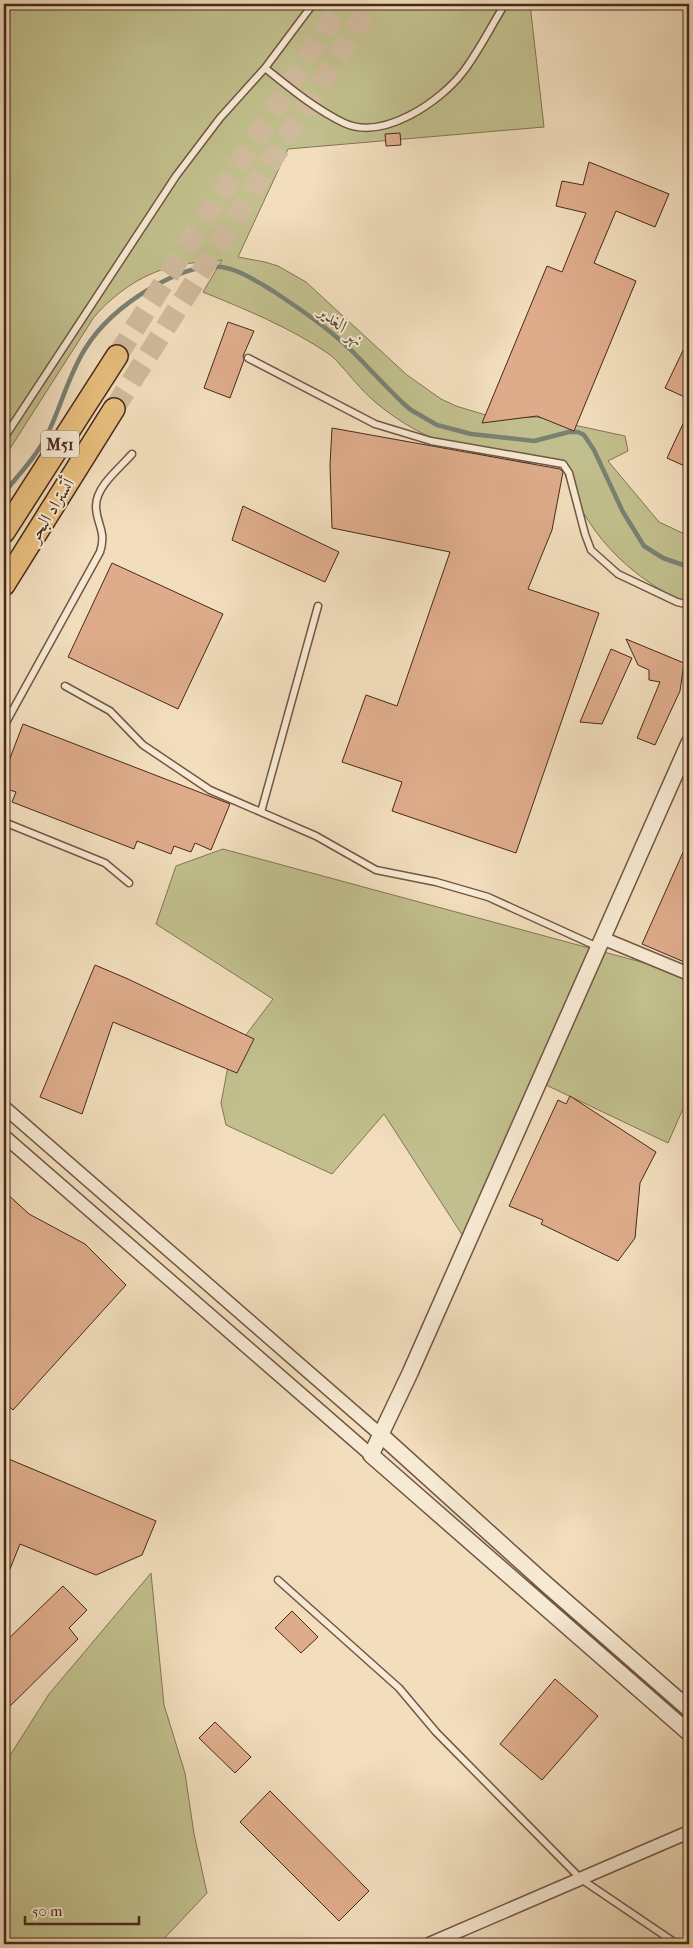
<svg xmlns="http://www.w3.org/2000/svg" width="693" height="1948" viewBox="0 0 693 1948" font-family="'IM FELL French Canon',Amiri,serif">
<rect width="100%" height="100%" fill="#f2debd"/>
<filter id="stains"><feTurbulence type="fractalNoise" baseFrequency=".004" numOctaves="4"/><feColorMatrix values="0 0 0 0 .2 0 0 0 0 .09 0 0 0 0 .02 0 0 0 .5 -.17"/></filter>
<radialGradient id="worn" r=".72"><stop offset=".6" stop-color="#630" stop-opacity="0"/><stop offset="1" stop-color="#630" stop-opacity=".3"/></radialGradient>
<!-- green -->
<path fill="#c1bf8d" stroke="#857454" d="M4,4H530L544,127L288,149L238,257L265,262L278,266L306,282L407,375L441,399L456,406L489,416L505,418L537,417L625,436L628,451L608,461L659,522L689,536V605C624,574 585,532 561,464C493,464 426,446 374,401C363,391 354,381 345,370C340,365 335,358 329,354C289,327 247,310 203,292L222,260C208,262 194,262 179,265C145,272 117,291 94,317L4,458Z
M223,849L689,975V1095L668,1143L544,1084L470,1247L384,1114L332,1174L226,1125L221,1103L230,1056L273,999L156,924L176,866Z
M151,1573L164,1705L185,1773L194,1834L207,1893L159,1944H4V1765L49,1694Z"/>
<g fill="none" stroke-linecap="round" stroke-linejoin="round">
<!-- stream -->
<path stroke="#7a8174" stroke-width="4.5" d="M4,493C19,474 36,457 47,435C61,407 68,376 85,349C101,323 124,304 151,288C172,276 197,264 222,267C240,270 258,282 273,291C300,309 328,328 351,350C369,368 386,387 404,404L411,410L437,425L471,434L534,441L569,432H578L584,435L594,450L623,512L644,546L663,558L689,567"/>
</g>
<!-- building -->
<path fill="#deac8b" stroke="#49281a" d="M400,133L401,145L386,146L385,134Z
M589,162L669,194L655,227L616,211L594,263L636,281L574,431L537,416L482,423L547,266L562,272L586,213L556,206L562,181L583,185Z
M228,322L254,331L243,356L244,360L230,398L204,388Z
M689,338V399L665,388Z
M689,411V468L667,458Z
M332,428L560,469L563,472L552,530L528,589L599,613L516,853L392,811L402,782L342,762L366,695L397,706L450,552L332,528L330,465Z
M243,506L339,552L325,582L232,540Z
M112,563L223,614L178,709L68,657Z
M626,639L684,663L680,691L655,745L637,738L660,682L649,680V670L638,665Z
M611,649L632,658L602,724L580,722Z
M23,724L230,804L211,850L195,843L191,852L174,846L171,854L137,841L134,849L12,802L16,792L4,788V774Z
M689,839V964L642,944Z
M95,965L128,979L254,1039L237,1073L113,1022L82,1114L40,1097Z
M570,1096L656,1152L640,1183L635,1238L618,1261L541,1224L543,1220L509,1206L558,1100L566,1104Z
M4,1191L29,1214L85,1244L126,1285L13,1410L4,1402Z
M4,1457L156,1521L142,1555L96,1575L20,1544L4,1584Z
M63,1586L87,1610L69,1628L78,1639L4,1712V1643Z
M292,1611L318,1637L301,1653L275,1628Z
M555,1679L598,1716L542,1780L500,1744Z
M215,1722L251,1757L235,1773L199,1738Z
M270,1791L369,1891L339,1921L240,1822Z"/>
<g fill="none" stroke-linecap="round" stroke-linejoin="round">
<!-- motorway-tunnel -->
<path stroke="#d0ba9c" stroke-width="21" stroke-dasharray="21 11" stroke-linecap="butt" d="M117,356L341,4
M114,409L371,4"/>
<!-- service casing -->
<g stroke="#735643" stroke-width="9">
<path id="service" d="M265,68C290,88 315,109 344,123C383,141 440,102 463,72C479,51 491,26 505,4
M248,358L375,424L431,441L563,464L569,473L585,534L591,550L618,574L677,602L689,605
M4,438L176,176L220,118L265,68L313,4
M65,686L110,711L143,745L210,790L316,836L376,870L436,882L488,897L598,947
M4,726L100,552C107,531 96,524 96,506C96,486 120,468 132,454
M261,812L318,606
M4,822L105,863L129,883
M278,1580L399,1688L436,1732L581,1879L677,1944"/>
</g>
<!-- minor casing -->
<g stroke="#735643" stroke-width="15">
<path id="minor" d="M602,938L689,974
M4,1107L382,1436
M4,1136L371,1455
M429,1944L689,1832"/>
</g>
<!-- tertiary casing -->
<g stroke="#735643" stroke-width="18">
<path id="tertiary" d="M689,743L410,1373L371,1455L689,1733
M382,1436L547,1585L689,1709"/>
</g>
<!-- motorway casing -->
<g stroke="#49281a" stroke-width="24">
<path id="motorway" d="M4,532L117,356
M4,585L114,409"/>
</g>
<!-- service -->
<use href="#service" stroke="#f7ead4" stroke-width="6"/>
<!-- minor -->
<use href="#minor" stroke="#f7ead4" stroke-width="12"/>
<!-- tertiary -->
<use href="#tertiary" stroke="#f7ead4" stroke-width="15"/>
<!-- motorway -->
<use href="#motorway" stroke="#e9bf7e" stroke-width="21"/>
</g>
<g text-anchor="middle" stroke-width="4" stroke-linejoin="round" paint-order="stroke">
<!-- shield labels -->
<rect fill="#f7ead4" stroke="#7d6252" stroke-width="1" x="41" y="430.5" width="38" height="27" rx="4"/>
<g font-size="16" font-weight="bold" fill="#49281a">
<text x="60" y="450">M51</text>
</g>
<!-- street labels -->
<g font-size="18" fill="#49281a" stroke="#f7ead4">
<text transform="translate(51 510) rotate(-58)" y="6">أتستراد البحر</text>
</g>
<!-- water labels -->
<g font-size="19" font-style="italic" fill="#5e4d40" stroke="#f7ead4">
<text transform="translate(342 325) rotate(40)" y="7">نهر الغدير</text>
</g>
</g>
<!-- margin -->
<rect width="693" height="1948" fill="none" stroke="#f2debd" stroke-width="20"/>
<rect x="5" y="5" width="683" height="1938" fill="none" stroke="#49281a" stroke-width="2.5"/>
<rect x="10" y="10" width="673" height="1928" fill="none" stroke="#49281a"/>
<!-- scale -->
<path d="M25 1916v8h114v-8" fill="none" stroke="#49281a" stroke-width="2.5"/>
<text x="32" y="1916" font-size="15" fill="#49281a" stroke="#f7ead4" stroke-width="4" paint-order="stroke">50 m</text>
<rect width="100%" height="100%" filter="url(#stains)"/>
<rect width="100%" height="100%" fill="url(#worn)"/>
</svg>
